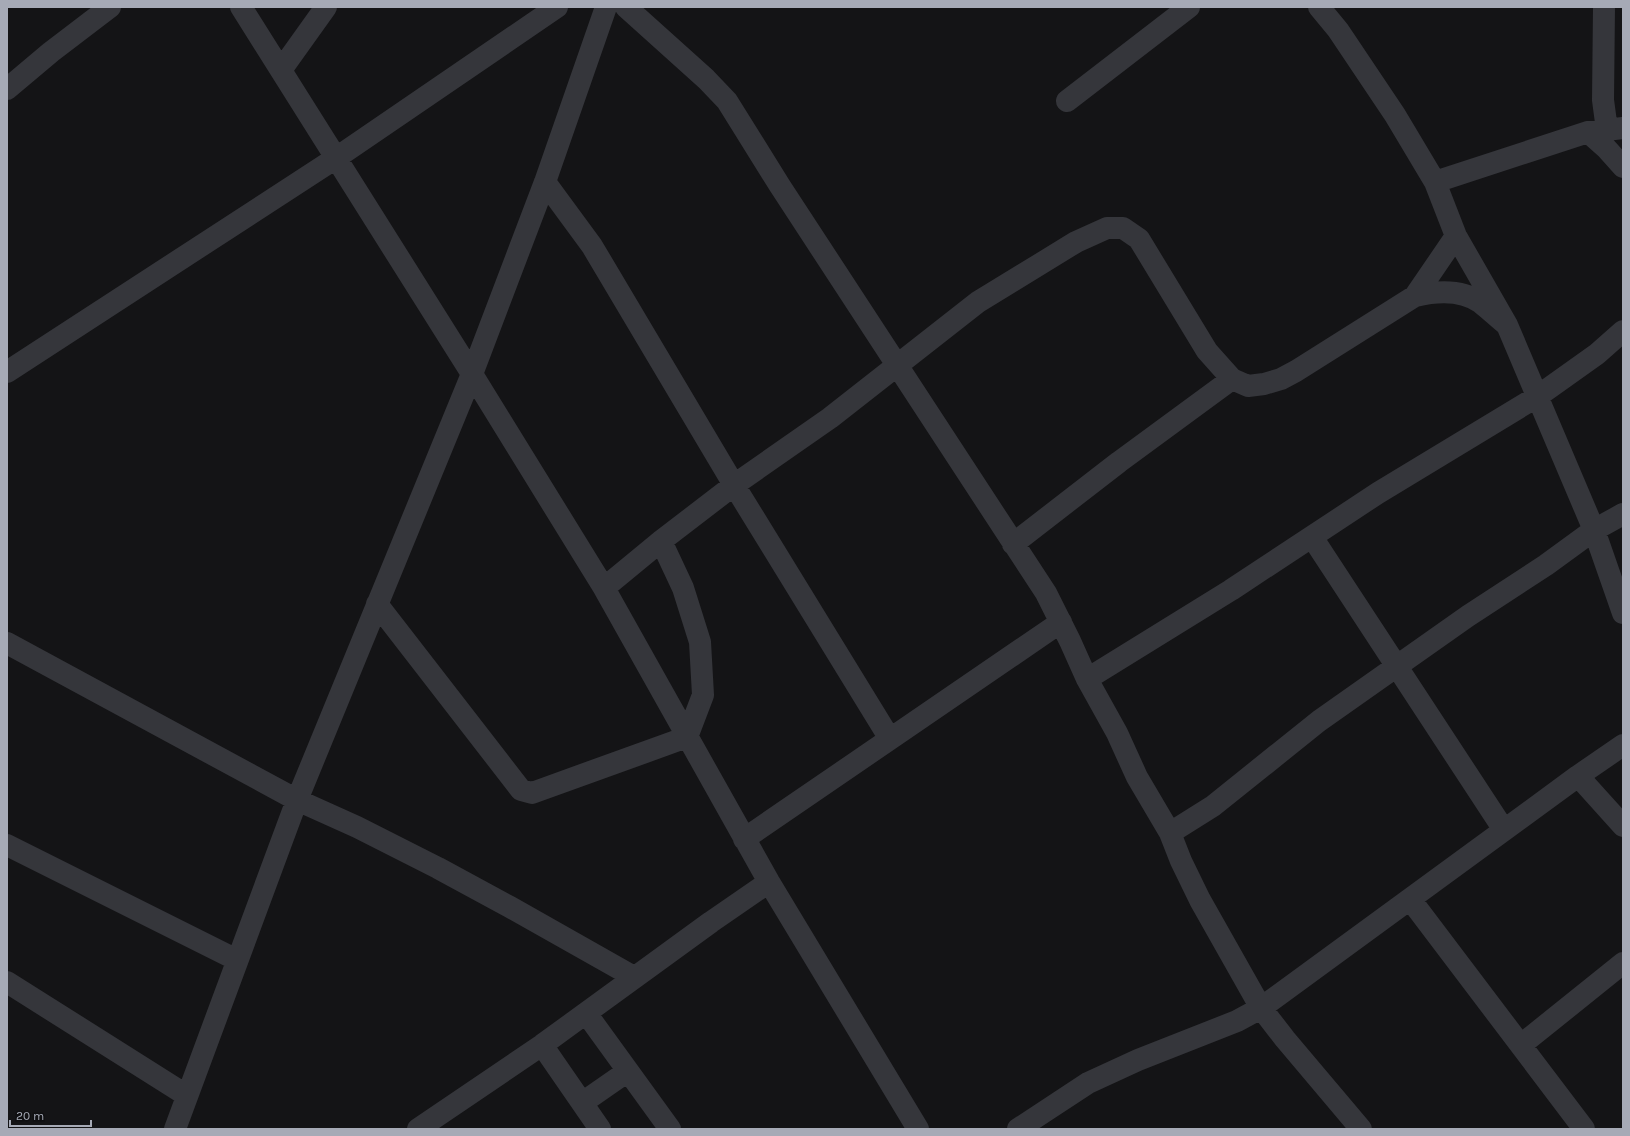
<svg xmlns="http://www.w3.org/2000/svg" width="1630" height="1136" viewBox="0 0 1630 1136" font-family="Karla,sans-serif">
<rect width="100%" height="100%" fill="#141416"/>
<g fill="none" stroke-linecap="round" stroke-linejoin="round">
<!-- street -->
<path stroke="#35363b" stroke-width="22" d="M241,7L472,374L604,588L769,882L918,1129
M626,7L706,79L727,101L780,186L1046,593L1070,641L1087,679L1117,733L1137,777L1170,833L1181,861L1200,900L1261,1008L1285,1039L1361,1129
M1319,7L1338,30L1395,115L1435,182L1456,236L1507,325L1594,530L1623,613
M1604,7L1603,100L1607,130
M281,70L326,7
M7,89L51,52L110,7
M1067,101L1189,7
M1588,132L1606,148L1623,167
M545,182L592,246L734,485L890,739
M1435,182L1588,132L1623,128
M1415,296L1456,236
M7,372L336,158L557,7
M1312,537L1504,830
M1013,544L1119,462L1232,379
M604,588L661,541L734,485L830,418L978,302L1076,242L1107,228H1123L1139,239L1207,351L1232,379L1248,386L1264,384L1281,379L1296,371L1415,296C1436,291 1462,289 1481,303C1490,310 1498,318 1507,325
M377,604L521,790L532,793L687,737L703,695L700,642L683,588L661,541
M7,643L297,800L357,827L438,868L510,907L634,977
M1087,679L1231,590L1378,493L1538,396L1597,354L1623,331
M1578,776L1623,826
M1170,833L1213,806L1319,721L1468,616L1546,565L1594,530L1623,514
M744,839L1061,622
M7,845L237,960
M1410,899L1584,1129
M7,982L186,1095
M586,1013L670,1129
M542,1045L600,1129
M1521,1045L1623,963
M582,1103L628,1071
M175,1129L297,800L472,374L545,182L606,7
M418,1129L542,1045L711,922L769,882
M1018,1129L1088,1083L1138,1060L1237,1021L1261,1008L1578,776L1623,745"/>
</g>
<!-- border -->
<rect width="1630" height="1136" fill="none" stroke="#a6aab6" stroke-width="16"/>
<!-- scale -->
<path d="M10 1120v6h81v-6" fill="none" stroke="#a6aab6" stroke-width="2"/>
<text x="16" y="1120" font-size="12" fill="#a6aab6" stroke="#0f0f11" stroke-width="3" paint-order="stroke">20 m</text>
</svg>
